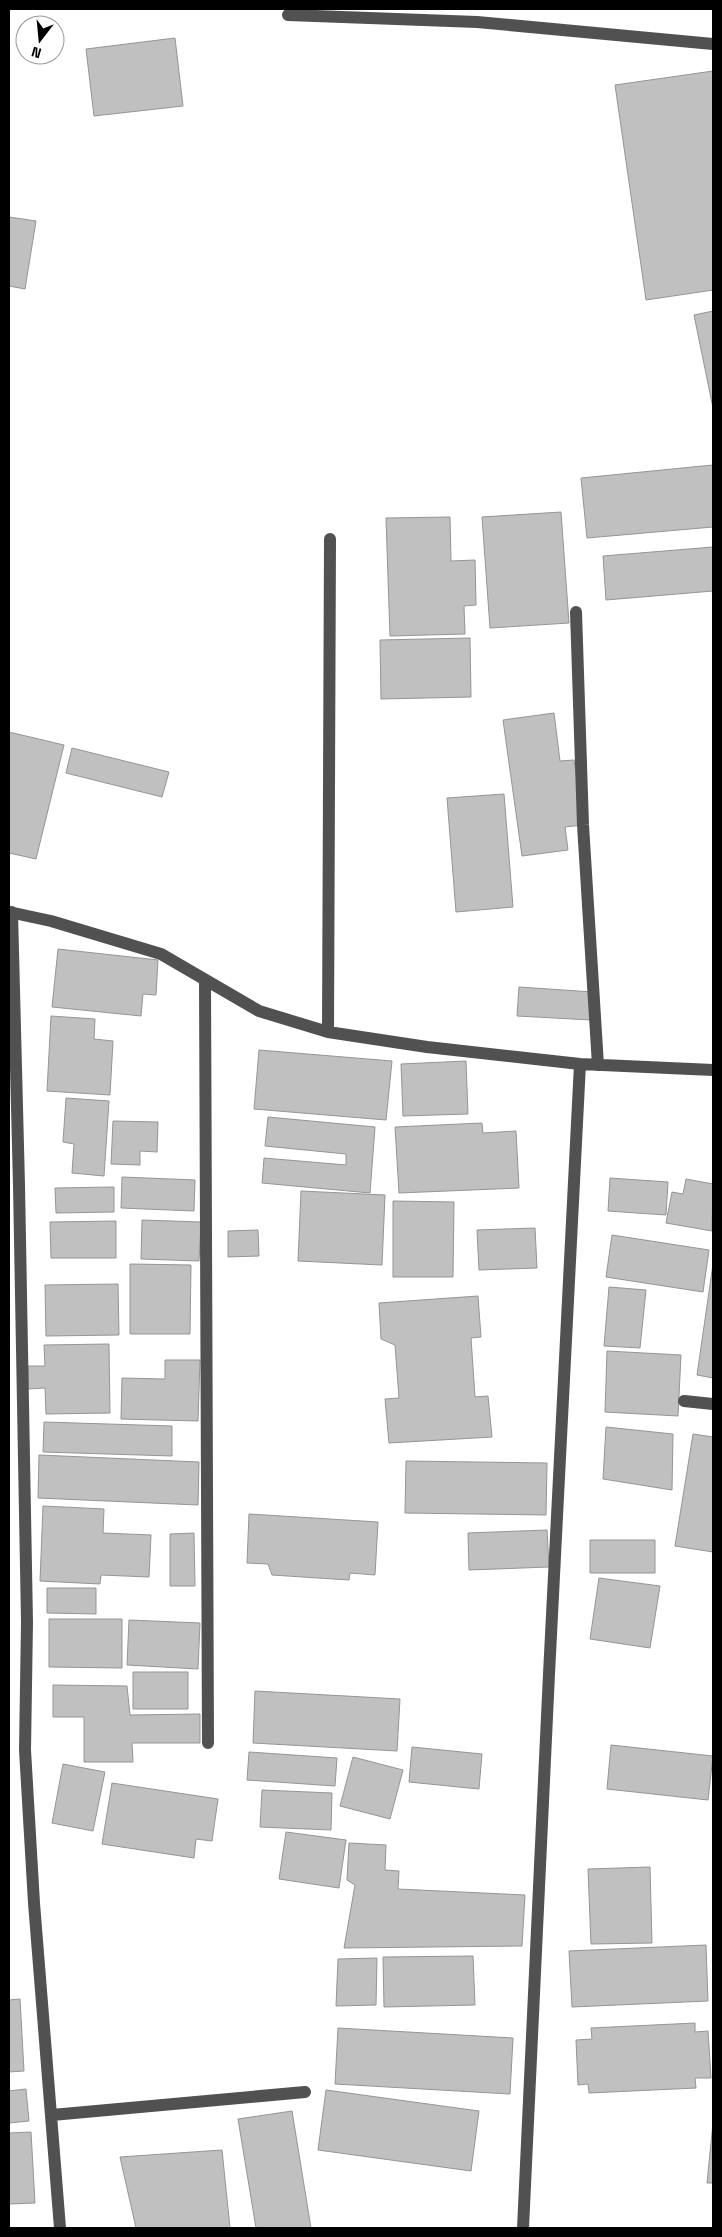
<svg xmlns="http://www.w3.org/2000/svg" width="722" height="2237" viewBox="0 0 722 2237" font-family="'Space Grotesk',sans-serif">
<rect width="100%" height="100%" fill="#fff"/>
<!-- building -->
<path fill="#c0c0c0" stroke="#959595" d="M175,38L183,106L94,116L86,49Z
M713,71V290L646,300L615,85Z
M9,217L36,221L25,289L9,286Z
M713,311V408L694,315Z
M713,465V527L587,538L581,478Z
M561,512L569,623L490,628L482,517Z
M450,517L451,561L475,560L476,605L464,606L465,634L390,636L386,518Z
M713,547V591L606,600L603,556Z
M470,638L471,697L381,699L380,640Z
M554,713L560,761L574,760L583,825L565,827L568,850L522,856L503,720Z
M9,732L64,745L36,859L9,853Z
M72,748L169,772L162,797L66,773Z
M504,794L513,907L456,912L447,798Z
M58,949L158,960L156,995L143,994L141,1016L52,1007Z
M519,987L593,992L591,1020L517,1016Z
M51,1016L95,1019L94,1039L113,1041L110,1095L47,1091Z
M259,1050L392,1061L386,1120L254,1109Z
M466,1061L468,1114L403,1116L401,1064Z
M66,1098L109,1101L104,1176L72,1173L74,1144L63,1142Z
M268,1117L375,1127L370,1193L262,1183L264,1158L346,1165V1154L265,1146Z
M113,1121L158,1122L157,1152L140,1151V1165L111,1164Z
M482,1123L483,1133L516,1131L519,1188L399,1193L395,1127Z
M122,1177L195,1180L194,1211L121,1208Z
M610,1178L668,1182L666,1215L608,1211Z
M686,1179L713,1184L712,1231L666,1223L672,1192L683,1194Z
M114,1187V1212L56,1213L55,1188Z
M301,1191L385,1195L382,1265L298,1261Z
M393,1201L454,1202L453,1277H393Z
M142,1220L201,1222L199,1261L141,1259Z
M116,1221V1258H51L50,1222Z
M535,1228L537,1268L479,1270L477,1230Z
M258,1230L259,1256L228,1257V1231Z
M612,1235L709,1250L703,1292L606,1277Z
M130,1264L191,1265L190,1334H130Z
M713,1264V1378L697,1375Z
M118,1284L119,1335L46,1336L45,1285Z
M609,1287L646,1290L640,1348L604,1346Z
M478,1296L481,1337L471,1338L475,1397L488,1396L492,1437L389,1443L385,1399L399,1398L395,1345L381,1339L379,1303Z
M109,1344L110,1413L46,1414L45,1388L28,1389V1366H45L44,1345Z
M607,1351L681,1355L678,1416L605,1412Z
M165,1360H200L198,1421L121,1419L122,1378L165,1379Z
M44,1422L172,1426V1456L43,1452Z
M606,1427L673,1434L672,1490L603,1479Z
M693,1434L713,1437V1552L675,1546Z
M39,1455L199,1462L198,1505L38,1498Z
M406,1461L547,1463L546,1515L405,1513Z
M43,1506L104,1509L103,1533L151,1535L149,1577L101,1575L100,1584L40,1581Z
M249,1514L378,1522L375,1575L350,1573L349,1580L272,1575L268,1564L247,1563Z
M547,1530L549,1567L469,1570L468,1533Z
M194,1533L195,1586H170V1534Z
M590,1540H655V1573H590Z
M599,1578L660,1586L650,1648L590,1639Z
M47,1588H96V1614L47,1613Z
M49,1619H122V1668L49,1667Z
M129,1620L200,1623L198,1669L127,1665Z
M133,1672H188V1709H133Z
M53,1685L127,1686L130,1715L200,1714V1743H132L133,1762H84V1717H53Z
M255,1691L400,1699L397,1751L253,1743Z
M611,1745L713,1756L708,1800L607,1789Z
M412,1747L482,1754L479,1789L409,1782Z
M249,1752L337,1758L335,1786L247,1780Z
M353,1757L403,1770L390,1819L340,1806Z
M63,1764L105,1772L93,1831L52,1823Z
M112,1783L218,1799L212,1841L196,1839L194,1858L102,1844Z
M262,1790L332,1793L331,1830L260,1827Z
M286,1832L346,1840L339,1888L279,1879Z
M349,1843L386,1845L385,1870L399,1871L398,1889L525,1895L522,1946L344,1948L355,1885L347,1880Z
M650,1867L652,1943L591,1944L588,1869Z
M706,1945L708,2001L572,2007L569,1951Z
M473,1956L475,2005L384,2007L383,1957Z
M377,1958L376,2005L336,2006L338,1959Z
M20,1999L24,2071L9,2072V2000Z
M695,2023V2032L708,2031L711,2078H695L696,2088L589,2093L588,2084L578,2085L576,2040L592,2039L591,2028Z
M338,2028L513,2038L510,2094L335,2084Z
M26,2089L29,2121L9,2123V2091Z
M326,2090L479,2111L471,2171L318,2150Z
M292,2111L311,2228H256L238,2119Z
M713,2123V2183H707Z
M31,2132L35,2203L9,2204V2133Z
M222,2150L230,2228H136L120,2157Z"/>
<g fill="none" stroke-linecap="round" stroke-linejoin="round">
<!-- minor -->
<path stroke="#515151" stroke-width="12" d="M288,15L477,22L713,44
M576,612L583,825L598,1065
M9,912L51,921L161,954L259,1011L328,1032L427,1047L580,1064L713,1070
M12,912L19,1185L27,1622L25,1750L34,1903L60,2228
M205,980L208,1743
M328,1032L330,539
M684,1401L713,1404
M52,2115L305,2092
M523,2228L549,1674L580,1064"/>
</g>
<!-- border -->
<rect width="722" height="2237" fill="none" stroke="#000000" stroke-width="20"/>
<!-- north arrow -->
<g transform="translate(40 40) rotate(196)"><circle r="24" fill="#ffffff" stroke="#999999"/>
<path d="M0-4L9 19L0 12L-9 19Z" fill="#000000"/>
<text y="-8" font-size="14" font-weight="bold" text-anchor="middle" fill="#000000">N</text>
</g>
</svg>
